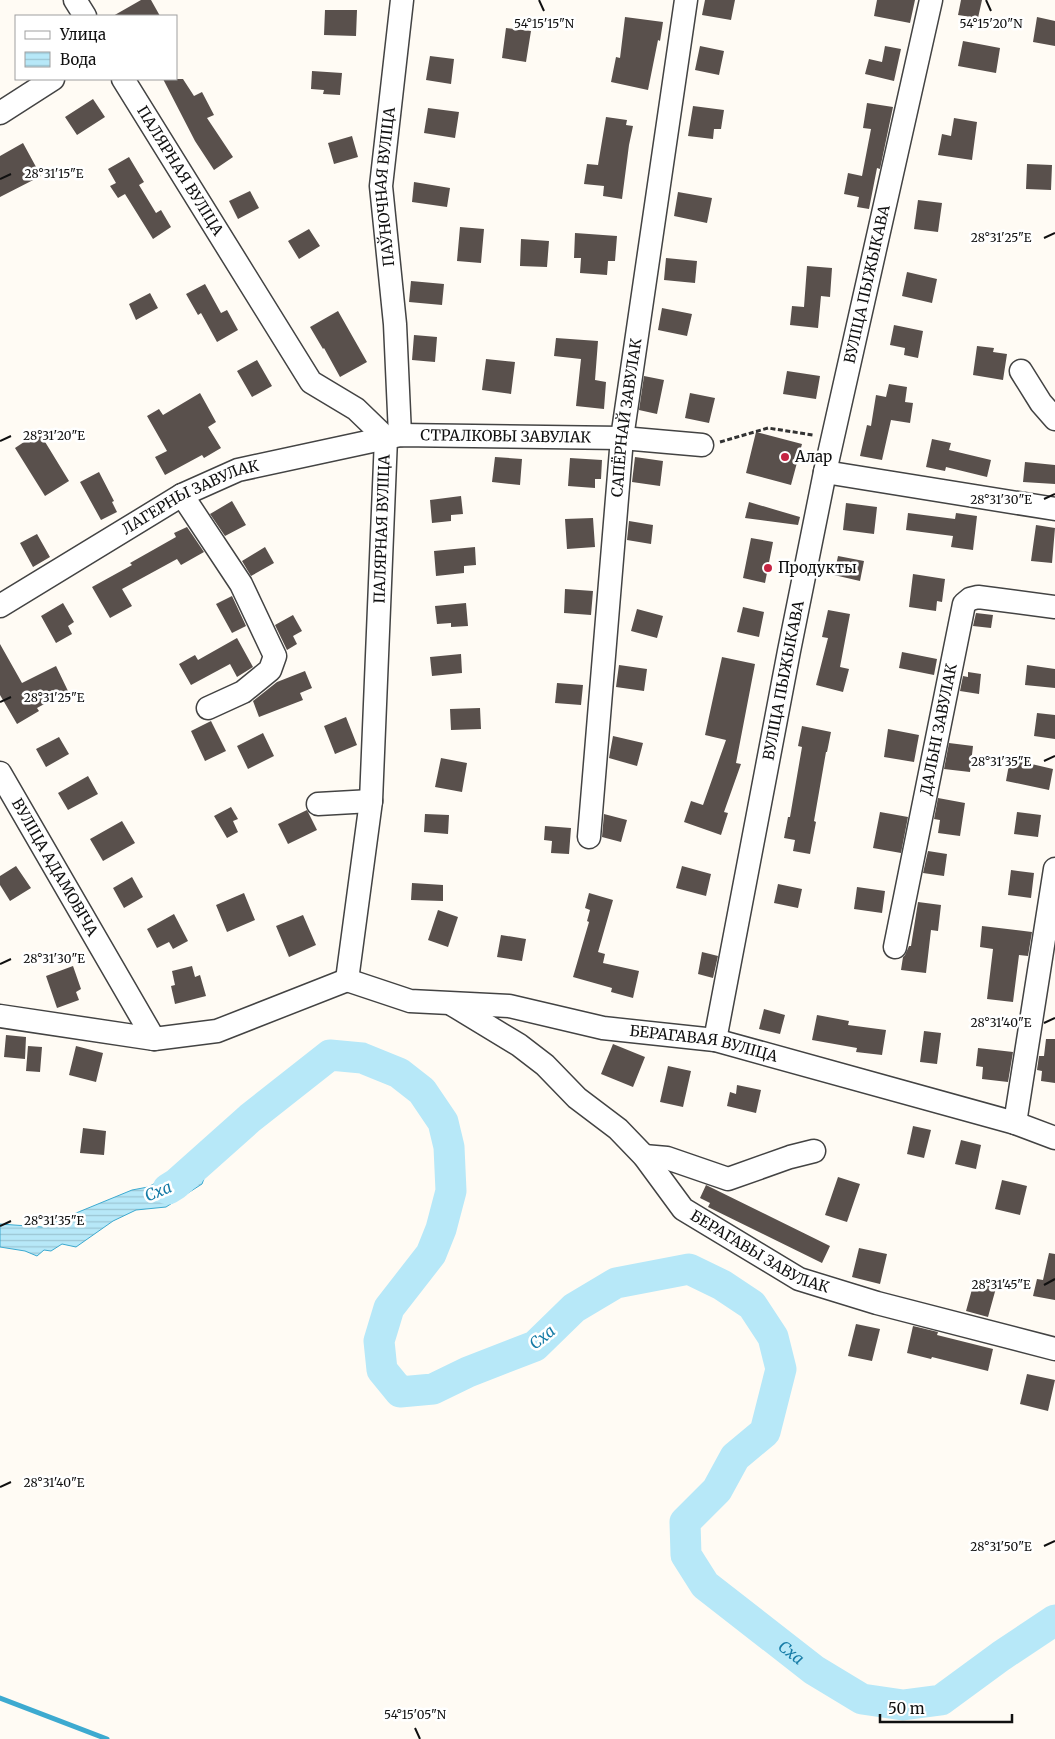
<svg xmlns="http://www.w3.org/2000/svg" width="1055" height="1739" viewBox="0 0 1055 1739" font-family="Merriweather,serif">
<defs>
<pattern id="water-rules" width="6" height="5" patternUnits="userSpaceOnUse" patternTransform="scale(1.25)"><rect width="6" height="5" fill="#b7e8f8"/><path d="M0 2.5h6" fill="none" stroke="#9cc6d4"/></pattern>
</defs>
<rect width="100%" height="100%" fill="#fffbf4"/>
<!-- water -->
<path fill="url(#water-rules)" stroke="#3daad0" d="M193,1156L208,1168L202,1184L166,1207L136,1210L113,1221L76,1247L62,1244L51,1251L44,1250L37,1256L25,1251L0,1247V1224L42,1227L132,1190L148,1187L167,1177Z"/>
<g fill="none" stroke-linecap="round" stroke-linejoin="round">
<!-- stream -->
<path stroke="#3daad0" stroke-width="5" d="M0,1698L107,1739"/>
<!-- river -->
<path stroke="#b7e8f8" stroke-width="31" id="s1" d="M168,1189L176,1184L250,1118L330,1055L362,1058L399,1073L422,1091L443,1122L449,1147L451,1191L441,1229L431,1254L389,1308L379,1341L382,1370L400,1392L433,1389L468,1372L535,1346L574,1308L616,1283L689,1269L722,1285L752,1305L773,1337L781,1369L765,1432L735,1457L717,1490L685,1522L686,1555L705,1585L814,1670L862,1699L903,1705L941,1700L1001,1656L1055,1620"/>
</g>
<!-- building -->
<path fill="#59504c" d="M141,0H151L160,16H113Z
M705,0H735L731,20L702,15Z
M877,0H915L910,23L874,16Z
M961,0H982L978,18L958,15Z
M325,10H357L356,36L324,35Z
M625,17L663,22L660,41L658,40L648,90L611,82L616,57L620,58Z
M1037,17L1055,21V46L1033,42Z
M506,28L531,31L526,62L502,58Z
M963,41L1000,48L996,73L958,66Z
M700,46L724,51L719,75L695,70Z
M885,46L901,49L894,81L865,74L869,59L882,62Z
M430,56L454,59L451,84L426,80Z
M312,71L342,73L340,95L323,94L324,90L311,89Z
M163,79H183L194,96L202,92L214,115L207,118L233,157L214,170L195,141Z
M93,99L105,117L77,135L65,117Z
M867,103L893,107L880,169L877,168L869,209L857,207L859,197L844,194L848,173L862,176L871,129L863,128Z
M693,106L724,110L721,129H714L713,139L688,136Z
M428,108L459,112L455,138L424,133Z
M606,117L627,120L626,125L633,126L629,145L622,199L603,196L604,186L584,184L587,164L598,165Z
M954,118L977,122L972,160L938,155L942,134L951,136Z
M352,136L358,157L334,164L328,143Z
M23,143L41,176L0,197V156Z
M129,157L144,182L139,185L156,213L161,210L171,227L153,239L125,194L118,198L110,186L116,183L108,169Z
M1027,164L1052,165L1051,190L1026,189Z
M414,182L450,188L447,207L412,202Z
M250,191L259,208L238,219L229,201Z
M678,192L712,198L707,223L674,216Z
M918,200L942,203L938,232L914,229Z
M460,227L484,229L481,263L457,261Z
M309,229L320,246L299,259L288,241Z
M575,233L617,236L615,261H608L607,275L580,273L581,258H574Z
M521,239L549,241L547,267L520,266Z
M666,258L697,261L695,283L664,280Z
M807,266L832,268L830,297L821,296L818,328L790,325L792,306L804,307Z
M907,272L937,279L932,303L902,296Z
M411,281L444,284L442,305L409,302Z
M205,284L221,313L227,310L238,330L217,342L201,313L198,315L186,294Z
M150,293L158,308L136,320L129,304Z
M662,308L692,314L687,336L658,330Z
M338,311L367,362L340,377L324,348L323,349L310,327Z
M894,325L923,331L918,358L904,355L905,348L890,345Z
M414,335L437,337L435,362L412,360Z
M556,338L598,341L595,380L606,382L604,409L576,406L581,359L554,356Z
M977,346L994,348L993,352L1007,354L1003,380L973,375Z
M486,359L515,362L511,394L482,390Z
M257,360L272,386L252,397L237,371Z
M787,371L820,376L816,399L783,394Z
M644,376L664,380L657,414L639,410Z
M889,384L907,387L905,402L913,403L910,423L891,420L882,460L860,456L867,425L871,426L876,395L886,397Z
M200,393L216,422L208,427L221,448L204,458L202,455L165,475L155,457L167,451L147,416L159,409L163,415Z
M690,393L715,398L709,423L685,418Z
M39,432L69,481L45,496L15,448Z
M756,432L802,444L791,485L746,473Z
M932,439L951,443L949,450L991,460L987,477L946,467L945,471L926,467Z
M495,457L522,459L520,485L492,482Z
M635,457L663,461L660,486L632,482Z
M570,458L602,460L601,479H595V488L568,486Z
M1025,462L1055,465V484L1023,482Z
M99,472L114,501L112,502L117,512L101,520L80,482Z
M461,496L463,514L451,515V521L432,523L430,500Z
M232,501L246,525L225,536L210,514Z
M749,502L800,517L798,525L745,518Z
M846,503L877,507L874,534L843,530Z
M908,513L955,519L956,513L977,516L973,550L951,547L953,536L906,530Z
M593,518L595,547L567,549L565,519Z
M629,521L653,525L651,544L627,540Z
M1036,525L1055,528L1052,563L1031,561Z
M187,527L204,552L181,565L177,559L122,589L132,606L110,618L92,587L132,565L130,563L176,537L174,533Z
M37,534L50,557L33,567L20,543Z
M751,538L773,542L765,583L743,578Z
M265,547L274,563L251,576L242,561Z
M475,547L476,565L464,566V573L436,576L434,551Z
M838,556L864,561L860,581L834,575Z
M913,574L945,579L942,602L937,601L936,611L909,607Z
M565,589L593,591L591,615L564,613Z
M232,596L246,626L232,633L216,604Z
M63,603L74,622L68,626L72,634L56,643L41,616Z
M466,603L468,626L451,627V623L437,624L435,606Z
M743,607L764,612L759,637L737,632Z
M637,609L663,616L657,638L631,631Z
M828,610L850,614L840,667L849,669L843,692L816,685L828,638L822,637Z
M976,613L993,615L991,628L973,626Z
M293,615L302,631L293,636L297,644L287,650L275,625Z
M237,638L253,667L237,677L230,664L191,685L179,664L195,655L198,660Z
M0,644L22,683L56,666L68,691L37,708L39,711L17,724L0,695Z
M902,652L937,659L934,675L899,668Z
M461,654L462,673L432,676L430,657Z
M722,657L755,664L736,763L741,764L724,812L728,813L721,835L684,822L691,801L703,805L726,740L705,735Z
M619,665L647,669L644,691L616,687Z
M1027,665L1055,669V688L1025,685Z
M305,671L312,688L300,693L303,700L259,717L253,701L277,682Z
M968,672L981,674L979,694L960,691L963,676L968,677Z
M557,683L583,685L581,705L555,703Z
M480,708L481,729L451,730L450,709Z
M1037,713L1055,715V739L1034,736Z
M346,717L357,745L335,754L324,726Z
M211,721L226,751L205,761L191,731Z
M802,726L831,732L827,752H826L814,821L816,822L810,854L793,851L795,840L784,838L788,817H790L802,747L798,746Z
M888,729L919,735L914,762L884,757Z
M263,733L274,756L248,769L237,746Z
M613,736L643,743L637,766L609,758Z
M59,737L69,754L46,767L36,749Z
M949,743L973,746L970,772L944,769Z
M441,758L467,763L462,792L435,787Z
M1010,759L1053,769L1049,790L1006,781Z
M88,776L98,794L68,810L58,793Z
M938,798L965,803L960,836L938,833L940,820L934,819Z
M231,807L238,819L233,821L238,832L227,838L214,816Z
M307,810L317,830L288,844L278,824Z
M880,812L908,817L901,853L873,848Z
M1017,812L1041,815L1038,837L1014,834Z
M425,814L449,815L448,834L424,832Z
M604,814L627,820L621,842L602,837Z
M122,821L135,843L103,861L90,839Z
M545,826L571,828L569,854L551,853L552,841L544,840Z
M928,851L947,854L944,876L923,873Z
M16,866L31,888L10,901L0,885V876Z
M682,866L711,874L706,896L676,888Z
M1011,870L1034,873L1031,898L1008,895Z
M132,877L143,897L124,908L113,888Z
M412,883L443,885V901L411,900Z
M778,884L802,889L798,908L774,903Z
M857,887L885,891L882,913L854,909Z
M244,893L255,920L227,932L216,905Z
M589,893L613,900L598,952L605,954L603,963L639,971L633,998L611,992L612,988L573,977L589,922L587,921L590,910L585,908Z
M918,902L941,905L938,931L931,930L926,973L901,970L903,957L905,955L909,946H911Z
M438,910L458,917L448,947L428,940Z
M174,914L188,941L173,949L169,942L157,948L147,929Z
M303,915L316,945L289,957L276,926Z
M982,926L1032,932L1028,956L1019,955L1013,1002L987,999L993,949L980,947Z
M501,935L526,939L522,961L497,957Z
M702,952L718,956L713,978L698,974Z
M73,966L81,989L76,992L79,1000L57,1008L46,976Z
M192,966L195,977L200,975L206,996L175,1004L171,986L175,985L172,971Z
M764,1009L785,1015L780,1034L759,1029Z
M817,1015L849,1021L848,1025L886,1030L882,1055L856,1052L857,1048L812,1040Z
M924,1031L941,1033L937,1064L920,1062Z
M6,1035L26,1037L25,1059L4,1057Z
M1046,1039H1055V1083L1041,1081L1042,1071L1037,1070L1039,1056H1044Z
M613,1044L645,1057L633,1087L601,1074Z
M28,1046L42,1047L40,1072L26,1071Z
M76,1046L103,1053L96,1082L69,1075Z
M978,1048L1013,1052L1008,1082L982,1079L983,1067L976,1066Z
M668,1066L691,1071L683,1107L660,1102Z
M737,1085L761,1090L756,1113L727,1106L730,1092L736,1094Z
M913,1126L931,1130L924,1158L907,1154Z
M83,1128L106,1131L104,1155L80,1153Z
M961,1140L981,1145L976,1169L955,1164Z
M838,1177L860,1184L847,1222L825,1215Z
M1002,1180L1027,1186L1020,1215L995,1209Z
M706,1185L830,1246L822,1263L708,1207L710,1203L700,1198Z
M859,1248L887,1254L880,1284L852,1277Z
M1049,1253L1055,1254V1300L1033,1296L1037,1279L1043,1280Z
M974,1282L996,1288L988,1317L966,1311Z
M856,1324L880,1329L872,1361L848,1356Z
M913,1326L938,1332L937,1335L993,1349L988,1371L932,1357L931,1359L907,1353Z
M1027,1374L1055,1380L1048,1411L1020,1404Z"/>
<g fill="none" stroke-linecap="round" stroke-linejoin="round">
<!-- minor casing -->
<g stroke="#434343" stroke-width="25">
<g id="minor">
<path d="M75,0L85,16"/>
<path id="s2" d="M123,79L311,382L356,409L386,438L371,801L347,980"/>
<path d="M0,113L53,79"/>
<path d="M1021,371L1041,403L1055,419"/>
<path id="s3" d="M400,435L395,324L381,186L402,0"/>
<path d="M825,472L1055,509"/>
<path d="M182,495L241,584L275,656L270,670L243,692L208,708"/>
<path id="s4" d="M0,606L182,495L238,470L400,435L622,438L702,445"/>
<path id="s5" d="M0,773L154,1039"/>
<path d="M318,804L371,801"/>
<path id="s6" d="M589,837L622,438L686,0"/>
<path id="s7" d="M895,947L964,604L970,599L978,597L1055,607"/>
<path id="s8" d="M347,980L410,1001L509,1006L603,1028L715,1040L1015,1123L1055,1138"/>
<path id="s9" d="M453,1005L519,1045L545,1065L577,1098L618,1129L644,1156L683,1209L799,1279L877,1303L1055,1349"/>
<path d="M0,1016L154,1039L217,1031L347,980"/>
<path id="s10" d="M715,1040L789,651L825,472L931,0"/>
<path d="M1015,1123L1055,869"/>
<path d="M644,1156L667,1158L728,1179L790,1157L814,1151"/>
</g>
</g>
<!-- path -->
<path stroke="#323232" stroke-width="3" stroke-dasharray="5 2.5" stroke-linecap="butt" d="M720,442L768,428L813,435"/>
<!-- minor -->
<use href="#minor" stroke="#fff" stroke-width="22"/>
</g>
<!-- ticks -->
<path fill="none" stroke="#101010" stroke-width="2" d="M539,0L544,11M986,0L991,11M0,179L11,174M1044,238L1055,233M0,441L11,436M1044,499L1055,494M0,702L11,697M1044,761L1055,756M0,964L11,959M1044,1023L1055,1018M0,1226L11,1221M1044,1285L1055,1279M0,1487L11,1482M1044,1546L1055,1541M415,1728L420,1739"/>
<!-- markers -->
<g fill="#c52442" stroke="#fff" stroke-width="2">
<circle cx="785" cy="457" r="5"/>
<circle cx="768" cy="568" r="5"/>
</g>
<g text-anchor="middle" stroke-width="5" stroke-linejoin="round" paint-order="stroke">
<!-- street labels -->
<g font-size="15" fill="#101010" stroke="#fff">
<text dy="5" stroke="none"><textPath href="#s2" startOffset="108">ПАЛЯРНАЯ ВУЛІЦА</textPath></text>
<text dy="5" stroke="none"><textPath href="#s3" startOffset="249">ПАЎНОЧНАЯ ВУЛІЦА</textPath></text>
<text dy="5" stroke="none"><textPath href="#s10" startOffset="771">ВУЛІЦА ПЫЖЫКАВА</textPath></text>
<text dy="5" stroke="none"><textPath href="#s6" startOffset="421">САПЁРНАЙ ЗАВУЛАК</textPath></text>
<text dy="5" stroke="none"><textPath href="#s4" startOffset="546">СТРАЛКОВЫ ЗАВУЛАК</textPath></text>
<text dy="5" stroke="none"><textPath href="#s4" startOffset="220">ЛАГЕРНЫ ЗАВУЛАК</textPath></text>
<text transform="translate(382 529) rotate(-88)" y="5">ПАЛЯРНАЯ ВУЛІЦА</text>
<text dy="5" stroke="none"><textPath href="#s10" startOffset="366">ВУЛІЦА ПЫЖЫКАВА</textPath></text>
<text dy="5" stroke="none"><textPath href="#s7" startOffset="222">ДАЛЬНІ ЗАВУЛАК</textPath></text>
<text dy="5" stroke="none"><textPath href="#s5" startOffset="109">ВУЛІЦА АДАМОВІЧА</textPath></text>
<text dy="5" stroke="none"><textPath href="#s8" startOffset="364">БЕРАГАВАЯ ВУЛІЦА</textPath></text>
<text dy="5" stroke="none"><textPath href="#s9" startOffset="399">БЕРАГАВЫ ЗАВУЛАК</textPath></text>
</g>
<!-- poi labels -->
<g font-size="15" fill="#101010" stroke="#fff" text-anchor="start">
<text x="795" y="462">Алар</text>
<text x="778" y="573">Продукты</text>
</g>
<!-- water labels -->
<g font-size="16" font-style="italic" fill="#157ba6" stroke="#fff">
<text transform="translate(158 1191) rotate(-22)" y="6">Сха</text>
<text transform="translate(542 1337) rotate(-39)" y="6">Сха</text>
<text dy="6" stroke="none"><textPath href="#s1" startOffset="1476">Сха</textPath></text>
</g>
</g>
<g font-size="12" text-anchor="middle" fill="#101010" stroke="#fff" stroke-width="5" stroke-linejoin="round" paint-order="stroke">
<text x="544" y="28">54°15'15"N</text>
<text x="991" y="28">54°15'20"N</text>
<text x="54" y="178">28°31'15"E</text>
<text x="1001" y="242">28°31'25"E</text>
<text x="54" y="440">28°31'20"E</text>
<text x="1001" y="504">28°31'30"E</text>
<text x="54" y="702">28°31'25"E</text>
<text x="1001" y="766">28°31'35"E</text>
<text x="54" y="963">28°31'30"E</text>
<text x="1001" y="1027">28°31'40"E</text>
<text x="54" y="1225">28°31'35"E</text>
<text x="1001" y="1289">28°31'45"E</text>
<text x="54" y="1487">28°31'40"E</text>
<text x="1001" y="1551">28°31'50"E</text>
<text x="415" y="1719">54°15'05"N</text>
</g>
<!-- legend -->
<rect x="15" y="15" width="162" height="65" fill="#ffffff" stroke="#9f9f9f"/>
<rect x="25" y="31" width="25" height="8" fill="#ffffff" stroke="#9f9f9f"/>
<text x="60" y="40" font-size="15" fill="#101010">Улица</text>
<rect x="25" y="52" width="25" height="15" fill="url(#water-rules)" stroke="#9f9f9f"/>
<text x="60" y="65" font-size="15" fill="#101010">Вода</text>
<!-- scale -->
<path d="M880 1714v8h132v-8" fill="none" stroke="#101010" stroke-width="2.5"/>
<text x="888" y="1714" font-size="15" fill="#101010" stroke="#ffffff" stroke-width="4" paint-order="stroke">50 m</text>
</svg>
